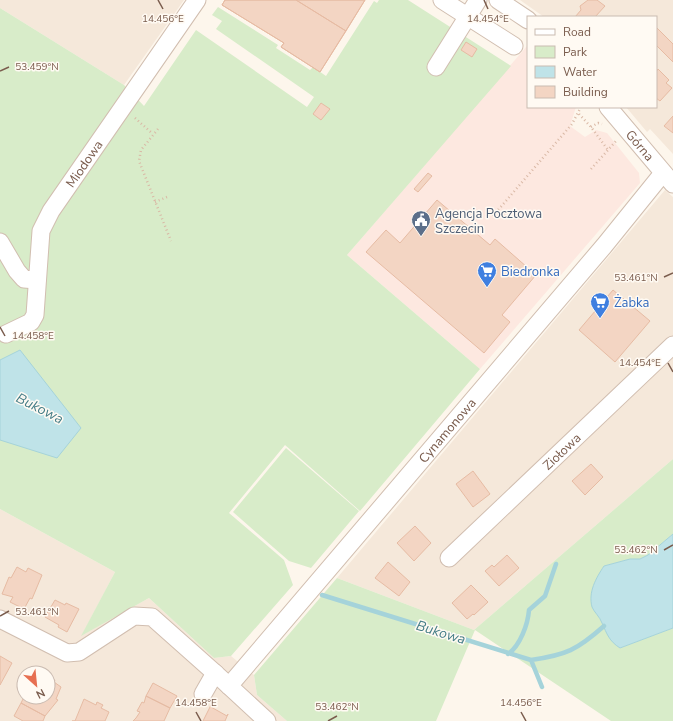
<svg xmlns="http://www.w3.org/2000/svg" width="673" height="721" viewBox="0 0 673 721" font-family="'Nunito Sans',sans-serif">
<rect width="100%" height="100%" fill="#fdf6ec"/>
<!-- residential -->
<path fill="#f5e8da" fill-rule="evenodd" d="M0,0H184L124,85L0,8Z
M520,0H673V154L650,129L647,132L626,107H656V17H544Z
M665,190L673,197V459L474,630L337,578Z
M0,509L115,572L82,635L149,598L214,658L231,656L254,675L257,695L287,721H0ZM24,673H48V697H24Z"/>
<!-- commercial -->
<path fill="#fde8e0" d="M527,46L528,107H576L570,126L585,137L596,130L607,133L639,173L640,183L480,369L347,255Z"/>
<!-- green -->
<path fill="#d8ecc9" d="M379,0H408L511,66L347,255L480,369L360,511L285,445L229,513L284,560L293,585L231,656L214,658L149,598L81,636L115,572L0,509V8L124,85L144,106L196,30L307,107L314,97L216,29L222,21L212,15L218,7L278,45L276,48L310,70L313,67L326,76L374,1L377,3Z
M286,448L359,511L311,568L289,561L233,512Z
M673,459V534L648,555L640,559H630L604,566L593,608L620,648L673,628V721H611L475,630L436,721H287L257,695L254,675L337,578L474,630Z"/>
<!-- water -->
<path fill="#bfe3e8" stroke="#a5d3da" d="M20,350L81,428L57,458L0,440V360Z
M673,534V628L620,648C609,641 607,634 602,623C600,617 594,612 592,607C588,592 596,578 604,566L630,559H640L648,555Z"/>
<g fill="none" stroke-linecap="round" stroke-linejoin="round">
<!-- stream -->
<path stroke="#a5d3da" stroke-width="4.5" d="M322,595L531,660L542,687
M508,654C520,646 528,624 529,610L545,596L556,564
M531,660C566,655 577,650 604,626"/>
</g>
<!-- building -->
<path fill="#f3d5c3" stroke="#e6bba3" d="M225,0H365L320,72L281,47L284,43L222,5Z
M225,0H296L346,31L320,72L281,47L284,43L222,5Z
M296,0H365L346,31Z
M588,0H597L605,6L595,17H575L581,10L580,6Z
M656,27L673,44V62L656,45Z
M466,42L477,49L472,57L461,50Z
M658,69L669,80L666,83L672,88L660,101L656,98V72Z
M321,103L330,109L321,120L313,114Z
M673,116V133L664,126Z
M428,173L432,176L418,192L414,189Z
M437,200L490,245L495,239L536,275L502,315L510,322L484,353L366,252L386,230L400,243Z
M613,290L650,321L615,362L579,330Z
M591,464L603,477L585,495L572,481Z
M473,471L490,494L473,507L456,484Z
M415,526L431,543L414,561L397,543Z
M507,555L519,568L499,586L485,571L492,565L494,567Z
M388,562L410,582L399,596L375,578Z
M17,567L26,572L28,568L42,575L32,599L30,598L24,609L10,602L13,597L2,594L9,577L11,578Z
M471,585L488,602L474,615L473,614L467,619L452,603Z
M55,600L65,605L66,603L79,609L67,632L58,627L59,625L45,617Z
M0,656L12,663L0,685Z
M49,677L55,680L54,682L61,687L56,699L58,700L45,716L21,703L24,697H48Z
M153,683L177,696L170,708L146,696Z
M146,696L170,708L164,721H133L136,718L140,712L137,711L142,702L144,703Z
M84,699L96,705L97,702L103,705L101,708L109,712L105,721H72H75Z
M21,703L45,716L43,721H23L14,716Z
M211,705V707L227,716L228,714L225,721H203Z"/>
<g fill="none" stroke-linecap="round" stroke-linejoin="round">
<!-- minor casing -->
<g stroke="#d1beb0" stroke-width="19">
<g id="minor">
<path d="M442,0L514,46"/>
<path d="M498,0L528,20"/>
<path d="M436,67L478,0"/>
<path id="s1" d="M608,107L673,184"/>
<path d="M0,242L17,271L24,279L37,280"/>
<path id="s2" d="M6,334L31,322L35,315L41,231L51,211L197,0"/>
<path id="s3" d="M449,558L673,345"/>
<path d="M0,619L67,653L79,652L134,616L152,617L215,673L267,721"/>
<path id="s4" d="M229,686L604,246L663,173"/>
<path d="M203,694L215,673"/>
</g>
</g>
<!-- path -->
<path stroke="#d9b8a5" stroke-width="2.5" stroke-dasharray="1 3" stroke-linecap="butt" d="M579,114L591,127L608,150
M135,118L153,134
M591,127L598,123L602,124
M158,129L141,150L139,161L171,241
M591,169L616,141
M155,202L167,197
M493,216L572,124L581,107"/>
<!-- minor -->
<use href="#minor" stroke="#fff" stroke-width="17"/>
</g>
<!-- ticks -->
<path fill="none" stroke="#7a5c4d" stroke-width="1.5" d="M158,0L163,9M484,0L488,9M0,71L9,67M664,277L673,273M0,327L5,336M668,363L673,372M664,550L673,545M0,616L9,611M196,712L201,721M521,712L526,721M328,721L337,716"/>
<!-- icons -->
<defs>
<g id="civic-pin" transform="scale(1)"><path d="M0 17L-7.5 6A9.5 9.5 0 1 1 7.5 6Z" fill="#5c6f8a" stroke="#fffaf3"/><path d="M-.6-6.5H3V-4.5H.6V-3L4-1V1h2V6H-6V1h2V-1L-.6-3ZM-1.2 2.5V6h2.4V2.5Z" fill="#fff"/></g>
<g id="supermarket-pin" transform="scale(1)"><path d="M0 17L-7.5 6A9.5 9.5 0 1 1 7.5 6Z" fill="#3f7fe0" stroke="#fffaf3"/><path d="M-6-5.5h2.5l.6 2H6L4.5 2H-2.5L-4.4-4H-6ZM-1.5 3.2a1.3 1.3 0 1 0 .1 0ZM3 3.2a1.3 1.3 0 1 0 .1 0Z" fill="#fff"/></g>
</defs>
<g fill-rule="evenodd">
<use href="#civic-pin" x="421" y="220"/>
<use href="#supermarket-pin" x="487" y="271"/>
<use href="#supermarket-pin" x="600" y="302"/>
</g>
<g text-anchor="middle" stroke-width="3" stroke-linejoin="round" paint-order="stroke">
<!-- street labels -->
<g font-size="13" fill="#7a5c4d" stroke="#fffaf3">
<text dy="5" stroke="none"><textPath href="#s1" startOffset="50">Górna</textPath></text>
<text dy="5" stroke="none"><textPath href="#s2" startOffset="200">Miodowa</textPath></text>
<text dy="5" stroke="none"><textPath href="#s4" startOffset="336">Cynamonowa</textPath></text>
<text dy="5" stroke="none"><textPath href="#s3" startOffset="155">Ziołowa</textPath></text>
</g>
<!-- service labels -->
<g font-size="13" fill="#4e5e75" stroke="#fffaf3" text-anchor="start">
<text x="435" y="218">Agencja Pocztowa<tspan x="435" dy="15">Szczecin</tspan></text>
</g>
<!-- shop labels -->
<g font-size="13" fill="#366cbe" stroke="#fffaf3" text-anchor="start">
<text x="501" y="276">Biedronka</text>
<text x="614" y="307">Żabka</text>
</g>
<!-- water labels -->
<g font-size="14" font-style="italic" fill="#437c86" stroke="#fffaf3">
<text transform="translate(40 408) rotate(27)" y="5">Bukowa</text>
<text transform="translate(441 632) rotate(17)" y="5">Bukowa</text>
</g>
</g>
<g font-size="10" text-anchor="middle" fill="#7a5c4d" stroke="#fffaf3" stroke-width="3" stroke-linejoin="round" paint-order="stroke">
<text x="163" y="22">14.456°E</text>
<text x="488" y="22">14.454°E</text>
<text x="37" y="70">53.459°N</text>
<text x="636" y="281">53.461°N</text>
<text x="33" y="339">14.458°E</text>
<text x="640" y="366">14.454°E</text>
<text x="636" y="553">53.462°N</text>
<text x="37" y="615">53.461°N</text>
<text x="196" y="706">14.458°E</text>
<text x="521" y="706">14.456°E</text>
<text x="337" y="710">53.462°N</text>
</g>
<!-- legend -->
<rect x="527" y="16" width="130" height="92" fill="#fffaf3" stroke="#cabbb1"/>
<rect x="535" y="29" width="20" height="6" fill="#ffffff" stroke="#cabbb1"/>
<text x="563" y="36" font-size="12" fill="#7a5c4d">Road</text>
<rect x="535" y="46" width="20" height="12" fill="#d8ecc9" stroke="#cabbb1"/>
<text x="563" y="56" font-size="12" fill="#7a5c4d">Park</text>
<rect x="535" y="66" width="20" height="12" fill="#bfe3e8" stroke="#cabbb1"/>
<text x="563" y="76" font-size="12" fill="#7a5c4d">Water</text>
<rect x="535" y="86" width="20" height="12" fill="#f3d5c3" stroke="#cabbb1"/>
<text x="563" y="96" font-size="12" fill="#7a5c4d">Building</text>
<!-- north arrow -->
<g transform="translate(36 685) rotate(153)"><circle r="19" fill="#fffaf3" stroke="#cabbb1"/>
<path d="M0-3L7 15L0 10L-7 15Z" fill="#e76f51"/>
<text y="-6" font-size="11" font-weight="bold" text-anchor="middle" fill="#7a5c4d">N</text>
</g>
</svg>
